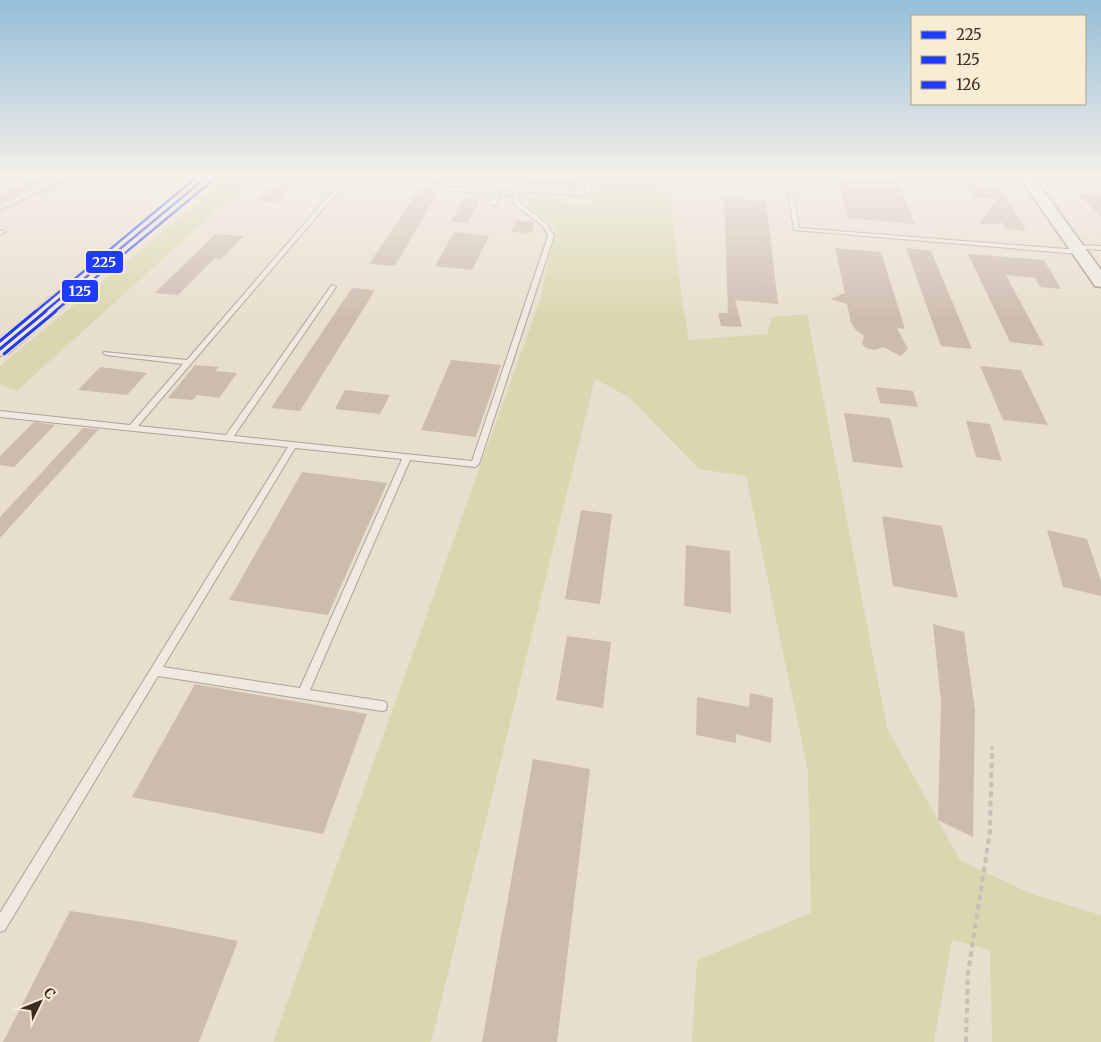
<svg xmlns="http://www.w3.org/2000/svg" width="1101" height="1042" viewBox="0 0 1101 1042" font-family="Merriweather,serif">
<rect width="100%" height="100%" fill="#e8dece"/>
<!-- green -->
<path fill="#d9d7af" d="M231,175H255L17,391L0,385V366Z
M609,175H656L671,205L682,301L689,340L767,334L772,317L807,314L887,728L960,860L1029,893L1101,915V1042H992L990,950L952,940L934,1042H692L697,960L811,913L808,771L746,476L699,469L629,397L595,379L431,1042H273L541,297L555,226L529,207L525,196L586,206Z"/>
<!-- building -->
<path fill="#ccbcae" d="M0,175H29L18,180L0,179Z
M42,175H61L0,203V196Z
M74,175H83L0,213V211Z
M429,175H449L443,185L423,183Z
M528,175H583L579,188L528,185Z
M836,175H895L915,224L848,218Z
M276,181L296,182L276,202L256,201Z
M968,185L1001,188L1026,231L1006,229L1002,222L993,225L979,223L997,199L975,197Z
M419,190L439,191L395,266L369,264Z
M1078,194L1101,195V217Z
M724,198L766,201L778,304L735,300L742,327L721,326L718,313H728Z
M463,199L479,201L468,223L451,222Z
M516,220L535,222L532,233L512,232Z
M454,232L489,236L472,270L435,266Z
M215,234L244,236L221,259L215,258L178,295L155,293Z
M835,248L881,252L905,329L897,328L908,349L901,356L883,347L875,350L866,348L862,344L864,336L856,330L851,323L847,304L830,299L845,293Z
M906,248L931,251L972,349L941,346Z
M968,254L1044,260L1061,289L1040,287L1035,278L1006,275L1044,346L1010,342Z
M352,288L375,290L300,411L271,408Z
M451,360L501,365L476,437L421,430Z
M195,365L219,367L215,371L237,373L219,398L197,395L193,400L168,398Z
M980,366L1021,370L1048,425L1003,420Z
M100,367L147,373L127,395L78,390Z
M876,387L913,391L918,407L880,403Z
M345,390L390,395L380,414L335,409Z
M844,413L890,418L903,468L853,462Z
M966,421L990,424L1002,461L976,457Z
M34,422L55,425L14,467L0,465V456Z
M83,428L99,429L0,538V517Z
M302,472L387,483L328,615L229,600Z
M581,510L612,514L600,604L565,599Z
M882,516L942,526L958,598L893,586Z
M1047,530L1087,539L1101,581V596L1063,587Z
M686,545L730,551L731,613L684,606Z
M933,624L964,632L975,710L973,837L938,820L941,702Z
M567,636L611,642L603,708L556,700Z
M195,684L367,714L323,834L132,797Z
M750,693L773,698L771,743L736,734V743L696,735L697,697L749,707Z
M533,759L590,769L557,1042H482Z
M70,911L143,922L238,941L199,1042H3Z"/>
<g fill="none" stroke-linecap="round" stroke-linejoin="round">
<!-- lane casing -->
<g stroke="#ada397" stroke-width="2">
<path id="lane" d="M34,175H40L0,194V190L13,184L0,183V181L18,182Z
M66,175H72L0,209V205Z
M410,175H415L408,184L513,192L522,175H526L520,188L584,192L591,175H595L589,194L586,196L519,191L518,194L519,202L547,224L554,236L479,464L475,467L410,460L310,690L382,701L386,702L387,706L386,710L382,711L158,676L5,930L0,932V913L288,447L0,417V411L130,425L183,364L106,355L103,353L104,352L187,360L343,179L403,183ZM346,182L496,194L490,204L493,206L496,204L500,194L513,195L514,204L543,226L548,236L472,461L234,436L336,287L333,285L331,286L226,435L138,426ZM295,448L402,459L300,688L163,667Z
M786,175H790L799,228L1079,250L1082,252L1079,254L794,230Z
M0,231L2,230L5,232L0,235Z
M1076,245L1101,246V250L1074,248V246Z"/>
</g>
<!-- secondary casing -->
<g stroke="#9d9386" stroke-width="3">
<path id="secondary" d="M1018,175H1032L1101,270V287L1095,286Z"/>
</g>
<!-- primary casing -->
<g stroke="#92897e" stroke-width="2">
<path id="primary" d="M200,175H217L8,354L0,356V338Z"/>
</g>
<!-- path -->
<path stroke="#c7c0b7" stroke-width="4" stroke-dasharray="5.5 4" stroke-linecap="butt" d="M966,1042L968,973L990,831L992,746"/>
<!-- lane -->
<use href="#lane" fill="#efe9e0" fill-rule="evenodd"/>
<!-- secondary -->
<use href="#secondary" fill="#efe9e0" fill-rule="evenodd"/>
<!-- primary -->
<use href="#primary" fill="#e6dfd1" fill-rule="evenodd"/>
<!-- bus-1-far1 casing -->
<g stroke="#f8ecd4" stroke-width="5">
<path id="bus-1-far1" d="M44,312L209,175"/>
</g>
<!-- bus-1 casing -->
<g stroke="#f8ecd4" stroke-width="6">
<path id="bus-1" d="M0,349L46,311"/>
</g>
<!-- bus-2-far1 casing -->
<g stroke="#f8ecd4" stroke-width="5">
<path id="bus-2-far1" d="M54,312L213,180"/>
</g>
<!-- bus-2 casing -->
<g stroke="#f8ecd4" stroke-width="6">
<path id="bus-2" d="M4,354L56,311"/>
</g>
<!-- bus-3-far1 casing -->
<g stroke="#f8ecd4" stroke-width="5">
<path id="bus-3-far1" d="M35,312L199,175"/>
</g>
<!-- bus-3 casing -->
<g stroke="#f8ecd4" stroke-width="6">
<path id="bus-3" d="M0,341L36,311"/>
</g>
<!-- bus-1-far1 -->
<use href="#bus-1-far1" stroke="#1f3bff" stroke-width="2.5"/>
<!-- bus-1 -->
<use href="#bus-1" stroke="#1f3bff" stroke-width="3"/>
<!-- bus-2-far1 -->
<use href="#bus-2-far1" stroke="#1f3bff" stroke-width="2.5"/>
<!-- bus-2 -->
<use href="#bus-2" stroke="#1f3bff" stroke-width="3"/>
<!-- bus-3-far1 -->
<use href="#bus-3-far1" stroke="#1f3bff" stroke-width="2.5"/>
<!-- bus-3 -->
<use href="#bus-3" stroke="#1f3bff" stroke-width="3"/>
</g>
<!-- sky -->
<linearGradient id="sky" x2="0" y2="1"><stop stop-color="#95bed8"/><stop offset="0.55" stop-color="#f5f0e9"/><stop offset="1" stop-color="#f5f0e9" stop-opacity="0"/></linearGradient>
<rect width="1101" height="321" fill="url(#sky)"/>
<g stroke="#f8ecd4" stroke-width="2">
<rect x="85" y="250" width="39" height="24" rx="5" fill="#1f3bff"/>
<rect x="61" y="279" width="38" height="24" rx="5" fill="#1f3bff"/>
</g>
<g font-size="14" text-anchor="middle" font-weight="bold" fill="#fff">
<text x="104" y="267">225</text>
<text x="80" y="296">125</text>
</g>
<!-- legend -->
<rect x="911" y="15" width="175" height="90" fill="#f8ecd4" stroke="#ad9f8b"/>
<rect x="921" y="31" width="25" height="8" fill="#1f3bff" stroke="#ad9f8b"/>
<text x="956" y="40" font-size="15" fill="#3d2b1d">225</text>
<rect x="921" y="56" width="25" height="8" fill="#1f3bff" stroke="#ad9f8b"/>
<text x="956" y="65" font-size="15" fill="#3d2b1d">125</text>
<rect x="921" y="81" width="25" height="8" fill="#1f3bff" stroke="#ad9f8b"/>
<text x="956" y="90" font-size="15" fill="#3d2b1d">126</text>
<!-- north arrow -->
<g transform="translate(40 1002) rotate(47)" stroke="#f8ecd4" stroke-width="4" paint-order="stroke">
<path d="M0-4L9 19L0 12L-9 19Z" fill="#3d2b1d"/>
<text y="-8" font-size="14" font-weight="bold" text-anchor="middle" fill="#3d2b1d">С</text>
</g>
</svg>
